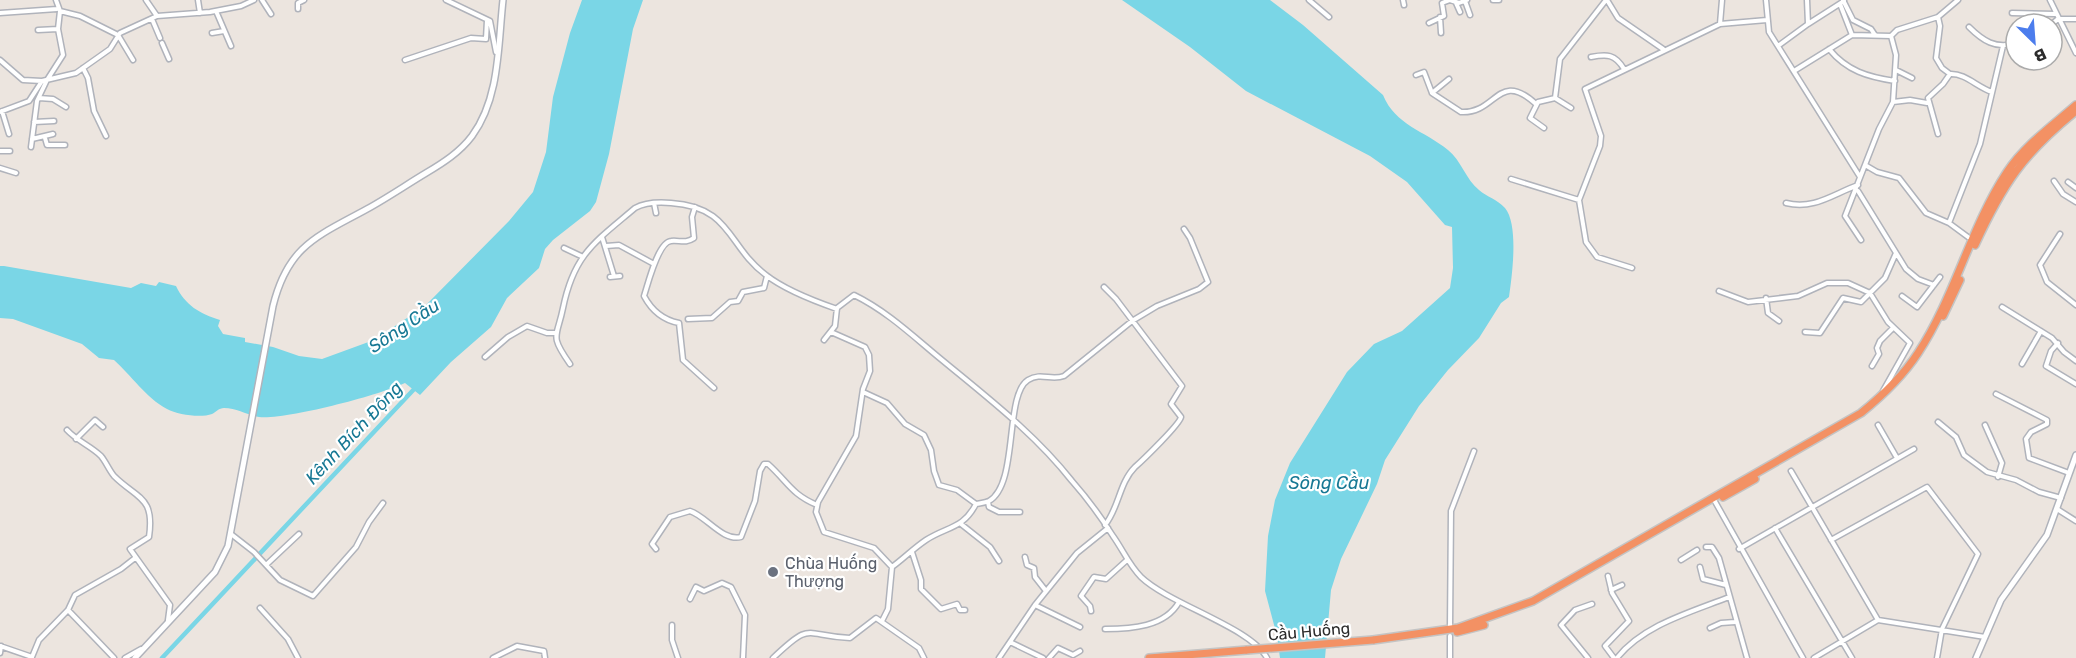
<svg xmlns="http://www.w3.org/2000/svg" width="2076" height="658" viewBox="0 0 2076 658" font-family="Rubik,sans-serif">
<rect width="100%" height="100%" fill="#ece5df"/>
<!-- water -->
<path fill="#7ad6e6" d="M582,0H643L633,29L609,154L596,202L590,211L553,240L545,249L539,268L507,298L491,327L451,362L420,395L405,383C380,395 286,420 259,417C247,415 237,408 224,408C219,408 216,412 212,414C201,418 178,415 167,409C146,398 131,375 114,360L99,358L82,344L13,319L0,318V266H4L131,288L141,283L156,286L159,282L176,286C185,305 200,314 220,320L218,326L223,334L245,338V342L273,347L299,356L322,359L374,340L425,306L509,221L533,192L546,152L553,97L570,33Z
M1122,0H1270L1303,25L1383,95C1395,125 1425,131 1448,150C1461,160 1466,180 1479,190C1487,197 1497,199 1505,208C1519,225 1512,276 1509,297L1501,303L1479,338L1448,370L1419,406L1385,460L1377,484L1341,559L1331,590L1325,658H1280L1277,636L1265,591L1268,536L1275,500L1290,463L1347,372L1374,344L1402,331L1450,288L1453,268L1452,227L1445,225L1407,182L1370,156L1246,91L1190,47Z"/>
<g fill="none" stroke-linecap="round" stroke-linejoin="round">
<!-- canal -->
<path stroke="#7ad6e6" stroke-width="4.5" d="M162,658L417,386"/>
<!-- street casing -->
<g stroke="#b0b3bb" stroke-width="7">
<path id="street" d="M56,0L60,11L80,16L118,35L133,60
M146,0L157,16
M198,0L200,13
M262,0L271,14
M446,0L490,21L496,52
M1309,0L1329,17
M1403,0L1404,5
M1450,0L1459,3L1467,0
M1493,0H1499
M1607,0L1618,18L1663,49
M1766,0L1769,32L1860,177
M1843,0L1853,20L1871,29L1875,35
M2050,0L2076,53
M1465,1L1470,15
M1456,3L1460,12
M1840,4L1852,35
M298,9V3L304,0
M216,11L231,46
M0,13L57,9
M2012,13L2055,14
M1440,17L1441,33
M1938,17L1940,26L1936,58L1942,68L1950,74
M152,19L160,38
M1429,23L1444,16L1442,3L1450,0
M1720,24L1722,0
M1808,24L1844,1
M2052,24L2058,19H2076
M1969,27C1982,40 1996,50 2016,43
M38,30L58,29
M212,33L224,31
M162,43L169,59
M1778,46L1808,24L1807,0
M1829,49C1847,71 1868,77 1895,81
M1591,57C1607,54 1615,54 1624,69
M0,60L23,80L42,81
M405,60L471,38L486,39L487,20
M83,68L88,78L94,111L106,136
M1896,70L1912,78
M1794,71L1852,35L1891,36
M1416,75L1424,72L1432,93L1461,112C1497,114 1498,69 1536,104
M1432,93L1449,79
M39,98L53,99L66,107
M1893,102L1910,100L1927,103
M1571,108L1555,98L1560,59L1606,0
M2,111L9,134
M0,112L29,101L42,81L76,73L110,49L120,33L157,16L210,12L241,6L254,0
M34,122L54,121
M1544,128L1530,118L1538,102L1555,98
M1938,134L1928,98L1943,84L1950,74C1965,73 1977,87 1992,92
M45,138L47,145H65
M32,139L53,134
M31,147L37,101L47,80L63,55L58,29L60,11
M0,151H10
M1865,165L1877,172L1899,178L1926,213L1949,223L1968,237
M0,168L16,173
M1511,179L1579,200
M2054,181L2063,194L2076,202
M2068,182L2076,188
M1858,191L1906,269L1918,279L1934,285
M654,203L656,213
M1786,203C1814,210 1833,194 1858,185
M695,207L692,217L694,238C685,244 680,240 671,241C658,242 648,284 644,296C652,311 663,320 679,323L683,360L714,388
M1949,223L1980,144L2003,46
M2060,234L2040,265L2047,282L2076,305
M602,237L614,276
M1861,240L1845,216L1879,129L1893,102L1896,55L1891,36L1897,30L1938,17L1958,0
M606,246L619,245L654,264
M564,248L581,256
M1632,268L1597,257L1586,242L1579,200L1600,146L1601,136L1585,89L1720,24L1767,20
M610,277L620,276
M1104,287L1116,299L1182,386L1171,404L1181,417C1180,424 1143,460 1135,467C1119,483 1119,508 1105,525
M1719,291L1748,302L1798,296L1827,283H1848L1870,293L1888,322L1910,343L1883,391
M1902,296L1917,307L1940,277
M1766,298L1768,313L1779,321
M2002,307L2052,338L2064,352L2076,361
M688,319L712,318L730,302L738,301L743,292L764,288L767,276
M831,332L865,347L869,355L870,371L863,389L856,436L818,502L816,512L824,532L874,548L892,567L888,609L882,621
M1805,332L1820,333L1843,298L1861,302L1885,278L1896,253
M824,340L835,326L837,308L854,295C887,311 914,337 942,360C988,398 1035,434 1072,481C1087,498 1101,517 1113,536C1123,550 1129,565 1141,577C1169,604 1252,628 1267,658
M2058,343L2051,351L2046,366L2076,384
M485,357L508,337L527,326L547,333H555
M570,364C549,334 557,338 563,308C574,254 595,242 635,208C646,202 659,202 671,203C732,207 727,246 766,275C785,290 814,301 837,309
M2022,364L2041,331
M1872,366L1879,354L1877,348L1880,341L1893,328
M863,392L887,403L905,424L924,435L931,450L934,471L939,485L957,490L976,504
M1996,394L2047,420V424L2031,432L2026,439L2029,458L2069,473
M1938,422L1956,437L1964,455L1987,472L2016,480L2039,492L2061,498
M1878,425L1897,458
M1985,425L2002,463L1998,477
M67,430C77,441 91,446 101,456C106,462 109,470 114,476C137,499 155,496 149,537L130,549L170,605L168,620
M76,439L95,420L103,427
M1791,471L1878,620L1985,637
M1713,498L1803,658
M988,502L989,507L999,512H1020
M2057,509L2076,521
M961,524L990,547L999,561
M1775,528L1852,658
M231,534L254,552L280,580L313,596L356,547L369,522L383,503
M1831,540L1927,487L1978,554L1942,629L1937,658
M1706,547H1712L1719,558L1747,658
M656,549L652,544L670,517L690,511C706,516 723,542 741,537L755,501L760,471L764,464H768C788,482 791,494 817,505
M1739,549L1914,449
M912,552L921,580V589L941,609L957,604L960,610H965
M1025,557L1027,565L1034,568L1035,577L1046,591
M1681,560L1697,550
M266,565L299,534
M892,567C903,559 914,548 926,540C948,526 963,529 976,504C980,503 985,503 989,501C1019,484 1004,395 1028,380C1041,372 1051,381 1064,376L1132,321L1157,306L1199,289L1208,282L1190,238L1184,229
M1700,567L1703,579L1726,585
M1608,576L1612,593L1629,621L1605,646L1614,658
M1611,590L1622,585
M690,599L696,587L704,591L722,583L731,587L745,615L743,658
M1035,605L1080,627
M260,608L288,639L298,658
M68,610L114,658
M1091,611L1090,606L1081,596L1094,577L1106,579L1127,560
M672,625V640L678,658
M1450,627L1451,511L1474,451
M1710,628L1721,623L1735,622
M1105,629C1131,629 1165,627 1179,602
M1450,636V658
M1010,642L1043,658
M0,646L32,657L39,640L68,610L75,595L121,569L135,558
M0,653L1,646
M125,658L141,649
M493,658L517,646L544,651L545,658
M773,658C813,620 803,636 850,638L876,618L919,648L924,658
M999,658L1035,605L1077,553L1108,528
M1049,658L1058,648L1073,655L1080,651
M1588,658L1561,625L1575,610L1592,604
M1617,658C1643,625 1691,612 1729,597
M1814,658L1878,620"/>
</g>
<!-- secondary casing -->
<g stroke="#b0b3bb" stroke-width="8">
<path id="secondary" d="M135,658L215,572L228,546L273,306C288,245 318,236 367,209C387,198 406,185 426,173C443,163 460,152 472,136C500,98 498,45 503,0
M1976,658L2001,600L2047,535L2076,455"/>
</g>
<!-- highway casing -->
<g stroke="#c4c4c4" stroke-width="10">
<path id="highway" d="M1975,245C2003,184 2023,154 2076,111
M1943,316L1960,280
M1723,497L1755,479
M1457,632L1484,625
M1373,640L1458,628L1533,601L1861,413C1882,396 1903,376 1918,353C1955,297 1970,228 2007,172C2025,145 2052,126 2076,105
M1149,658L1247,650"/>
</g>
<!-- street -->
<use href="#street" stroke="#fff" stroke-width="4"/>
<!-- secondary -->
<use href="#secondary" stroke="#fff" stroke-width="5"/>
<!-- highway -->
<use href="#highway" stroke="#f39164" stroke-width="7"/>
<!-- highway-bridge casing -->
<g stroke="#c4c4c4" stroke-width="10" stroke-linecap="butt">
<path id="highway-bridge" d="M1247,650L1373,640"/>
</g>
<!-- highway-bridge -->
<use href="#highway-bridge" stroke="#f39164" stroke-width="7"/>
</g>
<!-- markers -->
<circle fill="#6b7280" stroke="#fff" stroke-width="2" cx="773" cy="572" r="6"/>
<g text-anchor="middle" stroke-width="4.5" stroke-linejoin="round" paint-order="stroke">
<!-- worship labels -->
<g font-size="16" fill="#5b616d" stroke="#fff" text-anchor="start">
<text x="785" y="569">Chùa Huống<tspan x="785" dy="18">Thượng</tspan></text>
</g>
<!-- street labels -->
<g font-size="16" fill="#2c2c2c" stroke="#fff">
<text transform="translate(1309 631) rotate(-5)" y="6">Cầu Huống</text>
</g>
<!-- water labels -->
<g font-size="18" font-style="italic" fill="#177894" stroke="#fff">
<text transform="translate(404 326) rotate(-34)" y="6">Sông Cầu</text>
<text transform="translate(354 433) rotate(-47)" y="6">Kênh Bích Động</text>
<text x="1329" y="489">Sông Cầu</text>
</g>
</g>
<!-- north arrow -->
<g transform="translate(2034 42) rotate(155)"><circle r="28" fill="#ffffff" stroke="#ababab" stroke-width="1.5"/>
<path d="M0-4.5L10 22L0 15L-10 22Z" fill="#4c7ded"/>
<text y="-9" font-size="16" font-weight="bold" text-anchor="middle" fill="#2c2c2c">B</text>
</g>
</svg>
